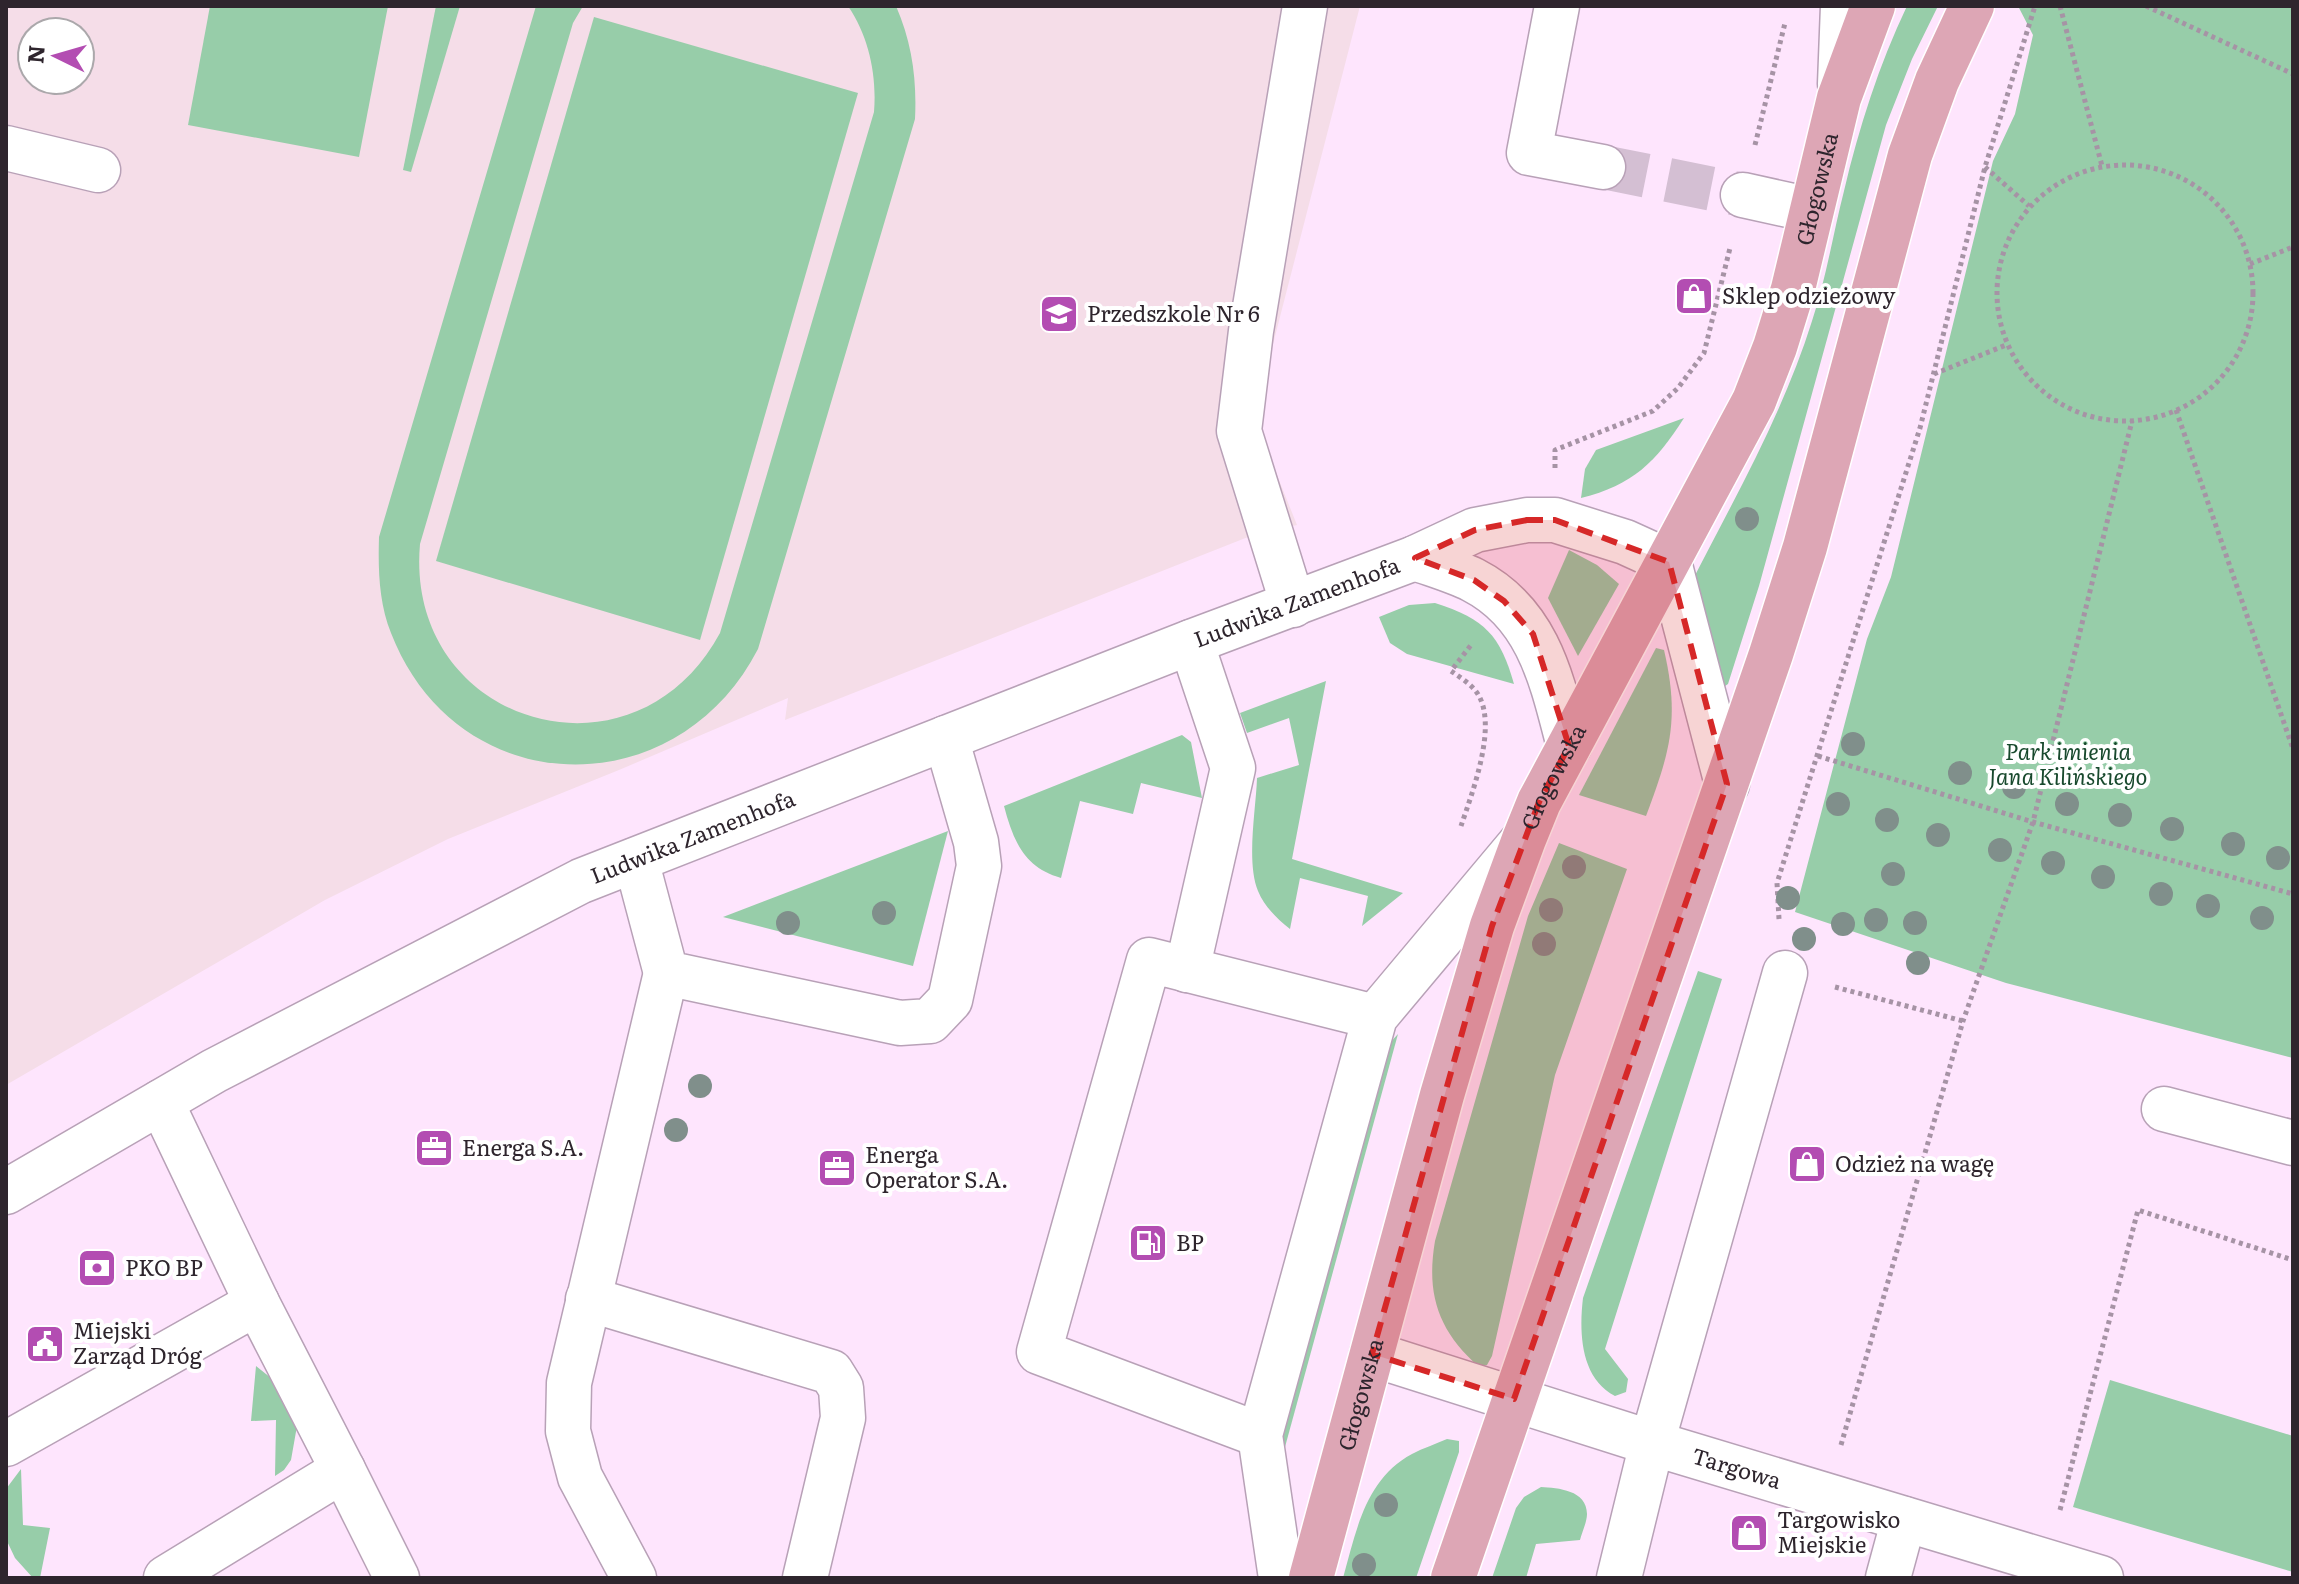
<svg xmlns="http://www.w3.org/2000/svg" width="2299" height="1584" font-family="Literata,serif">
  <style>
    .education { fill: #f5dde8; fill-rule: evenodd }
    .green { fill: #97cda9 }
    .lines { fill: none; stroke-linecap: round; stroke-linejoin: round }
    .minor-tunnel { stroke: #d4bfd3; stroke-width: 44; stroke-dasharray: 44 22; stroke-linecap: butt }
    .minor-casing { stroke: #b8a1b7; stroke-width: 47 }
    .major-casing { stroke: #fff; stroke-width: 47 }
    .path { stroke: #a693a5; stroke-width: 5; stroke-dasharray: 4 4; stroke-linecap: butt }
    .minor { stroke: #fff; stroke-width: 44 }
    .major { stroke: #dda6b5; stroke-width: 44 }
    .tree { fill: #808f8b }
    .marked { fill: #d62828; fill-opacity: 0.2; stroke: #d62828; stroke-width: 6; stroke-dasharray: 16 10; stroke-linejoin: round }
    .labels { text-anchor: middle; stroke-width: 8; stroke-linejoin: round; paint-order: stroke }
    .street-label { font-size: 22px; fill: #2e252d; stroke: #fff }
    .poi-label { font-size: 22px; fill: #2e252d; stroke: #fff; text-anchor: start }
    .park-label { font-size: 22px; font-style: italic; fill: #18492d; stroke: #fff }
  </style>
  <rect width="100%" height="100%" fill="#fee5fd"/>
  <!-- education -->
  <path class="education" d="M6,6H1360L1254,418L1297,525L1248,537L785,720L788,698L619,770L448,839L325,900L6,1085ZM32,32H80V80H32Z"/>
  <!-- green -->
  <g class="green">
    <polygon points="210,6 388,6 359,157 188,125"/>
    <polygon points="436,6 460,6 411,172 403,170"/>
    <path d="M536,6H583L573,23L420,544C404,724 633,794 720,633L874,112C877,75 869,37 848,6H896C912,43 917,79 915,119L758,649C676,808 457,803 391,633C379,603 378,570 379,537Z"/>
    <path d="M1907,6H1938L1912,59L1886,125L1759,586L1728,684L1722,688L1686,593C1731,504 1782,417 1812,321C1826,279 1833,234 1844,191C1859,127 1879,65 1907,6Z"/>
    <polygon points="2018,6 2293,6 2293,1058 2006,983 1795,912 1867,639 1891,577 1993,161 2015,114 2033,35"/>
    <polygon points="594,17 858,93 700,640 436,561"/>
    <path d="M1684,418C1656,462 1633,485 1581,498L1585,469L1596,450Z"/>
    <polygon points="1569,550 1597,565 1619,584 1578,656 1548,598"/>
    <path d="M1435,603C1485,619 1500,635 1514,684L1407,654L1390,643L1379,617L1409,605Z"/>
    <path d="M1656,648L1664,650C1680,719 1670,752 1646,816L1579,795Z"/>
    <path d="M1326,681L1292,859L1403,893L1362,926L1368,896L1300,878L1290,929C1277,919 1264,906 1258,891C1246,862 1256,809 1257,778L1299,765L1289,718L1247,733L1240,713Z"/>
    <path d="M1182,735L1191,742L1202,798L1141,783L1133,814L1080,801L1061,878C1024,868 1013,840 1004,806Z"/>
    <polygon points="948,831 913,966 723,917"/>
    <path d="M1559,843L1627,869L1555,1075L1492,1356L1487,1365L1479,1367C1438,1331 1426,1294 1435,1241L1528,916Z"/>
    <path d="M1698,971L1722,979L1605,1349L1628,1379L1626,1392L1615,1396C1580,1378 1579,1331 1583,1298Z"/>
    <polygon points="1398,1034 1285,1447 1279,1420 1380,1054"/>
    <polygon points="256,1366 271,1378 297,1426 291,1460 284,1470 275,1476 276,1420 251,1421"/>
    <polygon points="2110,1380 2293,1436 2293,1572 2073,1507"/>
    <path d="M1447,1439L1459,1441V1452L1416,1578H1343C1356,1532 1365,1479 1412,1454C1423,1448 1436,1444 1447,1439Z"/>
    <polygon points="21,1469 23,1525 50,1528 40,1578 33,1578 15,1558 6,1539 6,1489"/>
    <path d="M1541,1487C1558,1488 1587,1490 1587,1514C1587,1522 1582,1532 1580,1540L1536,1544L1526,1578H1492L1516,1508L1524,1497Z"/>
  </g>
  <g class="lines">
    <!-- minor-tunnel -->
    <polyline class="minor-tunnel" points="1603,167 1743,195"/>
    <defs>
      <g id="minor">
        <polyline points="1557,6 1529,153 1603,167"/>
        <polyline points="1840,84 1843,6"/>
        <polyline points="6,148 98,170"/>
        <polyline points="1743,195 1811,210"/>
        <path d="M1415,558C1434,565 1455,571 1473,580C1539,614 1552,681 1569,746"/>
        <polyline points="1293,605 1239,431 1251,331 1305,6"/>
        <polyline points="636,860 666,973 900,1023 930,1021 950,1000 979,866 976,842 946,738"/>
        <polyline points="1187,970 1233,768 1191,642"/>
        <polyline points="161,1102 257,1303"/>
        <polyline points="2164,1109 2293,1143"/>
        <path id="s1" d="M6,1192L214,1071L581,881L1191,642L1415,558L1475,530L1527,520H1555L1625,542L1669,562L1727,784"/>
        <polyline points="588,1299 831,1372 841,1388 843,1418 805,1578"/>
        <path id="s2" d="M1372,1354L1652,1443L2101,1578"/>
        <polyline points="1260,1435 1039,1352 1149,960 1375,1017"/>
        <polyline points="6,1444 257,1303 343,1470 166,1578"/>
        <polyline points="343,1470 397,1578"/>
        <polyline points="634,1578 580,1477 568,1431 569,1383 666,973"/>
        <polyline points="1281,1578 1260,1435 1375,1017 1520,844"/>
        <polyline points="1619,1578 1652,1443 1785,973"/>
        <polyline points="1888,1578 1904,1519"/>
      </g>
      <g id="major">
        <path id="s3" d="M1311,1578L1442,1095L1492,926L1524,839L1539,802L1754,401L1775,347L1793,289L1839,98L1873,6"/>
        <polyline points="1453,1578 1771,654 1805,547 1910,155 1937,81 1972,6"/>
      </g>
    </defs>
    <!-- minor casing -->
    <use href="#minor" class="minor-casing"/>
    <!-- major casing -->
    <use href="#major" class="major-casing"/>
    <!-- path -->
    <g class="path">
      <polyline points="2060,6 2102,166"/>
      <polyline points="2146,6 2293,74"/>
      <polyline points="1755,145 1785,23"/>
      <circle cx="2125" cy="293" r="128"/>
      <polyline points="1985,167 2029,206"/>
      <polyline points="2250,264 2293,247"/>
      <polyline points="1934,374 2006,345"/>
      <polyline points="2176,410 2293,749"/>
      <polyline points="1555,468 1555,450 1653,411 1678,388 1704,353 1730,248"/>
      <polyline points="1818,756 2033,822 2293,894"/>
      <path d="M1461,826C1472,793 1497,729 1479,696C1473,685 1461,678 1451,671L1471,645"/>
      <polyline points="1779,919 1777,883 1920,428 1985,167 2035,6"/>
      <polyline points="1835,987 1963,1021"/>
      <polyline points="1841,1445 1963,1021 2033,822 2132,421"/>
      <polyline points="2060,1510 2138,1210 2293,1260"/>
    </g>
    <!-- minor -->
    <use href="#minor" class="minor"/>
    <!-- major -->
    <use href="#major" class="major"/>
  </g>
  <!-- trees -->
  <g class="tree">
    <circle cx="1747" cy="519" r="12"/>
    <circle cx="1853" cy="744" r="12"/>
    <circle cx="1960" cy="773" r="12"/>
    <circle cx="2014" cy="787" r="12"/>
    <circle cx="1838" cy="804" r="12"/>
    <circle cx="2067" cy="804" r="12"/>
    <circle cx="2120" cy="815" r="12"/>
    <circle cx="1887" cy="820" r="12"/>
    <circle cx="2172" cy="829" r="12"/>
    <circle cx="1938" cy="835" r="12"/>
    <circle cx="2233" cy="844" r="12"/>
    <circle cx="2000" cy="850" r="12"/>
    <circle cx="2278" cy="858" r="12"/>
    <circle cx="2053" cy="863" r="12"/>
    <circle cx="1574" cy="867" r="12"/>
    <circle cx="1893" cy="874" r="12"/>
    <circle cx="2103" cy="877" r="12"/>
    <circle cx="2161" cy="894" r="12"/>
    <circle cx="1788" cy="898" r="12"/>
    <circle cx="2208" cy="906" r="12"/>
    <circle cx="1551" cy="910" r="12"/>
    <circle cx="884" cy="913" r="12"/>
    <circle cx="2262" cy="918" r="12"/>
    <circle cx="1876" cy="920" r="12"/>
    <circle cx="788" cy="923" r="12"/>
    <circle cx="1915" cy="923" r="12"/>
    <circle cx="1843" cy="924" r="12"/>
    <circle cx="1804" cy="939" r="12"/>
    <circle cx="1544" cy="944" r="12"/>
    <circle cx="1918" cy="963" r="12"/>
    <circle cx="700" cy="1086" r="12"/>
    <circle cx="676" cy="1130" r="12"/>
    <circle cx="1386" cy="1505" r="12"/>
    <circle cx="1364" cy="1565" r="12"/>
  </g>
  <!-- marked area -->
  <path class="marked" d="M1527,520H1555L1669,562L1727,784L1514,1399L1372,1354L1492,926L1539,802L1569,746L1533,634L1504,601L1474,580L1415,558L1475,530Z"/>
  <!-- icons -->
  <defs>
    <symbol id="shop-square" viewBox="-11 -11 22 22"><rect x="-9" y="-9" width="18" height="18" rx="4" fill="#b34db2" stroke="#fff"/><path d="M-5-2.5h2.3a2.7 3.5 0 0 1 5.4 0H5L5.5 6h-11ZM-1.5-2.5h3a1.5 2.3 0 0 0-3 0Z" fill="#fff"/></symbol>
    <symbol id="school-square" viewBox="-11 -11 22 22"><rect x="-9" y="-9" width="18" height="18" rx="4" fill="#b34db2" stroke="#fff"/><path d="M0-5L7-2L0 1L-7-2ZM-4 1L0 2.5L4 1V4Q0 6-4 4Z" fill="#fff"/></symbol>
    <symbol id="office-square" viewBox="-11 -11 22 22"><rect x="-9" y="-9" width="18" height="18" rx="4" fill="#b34db2" stroke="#fff"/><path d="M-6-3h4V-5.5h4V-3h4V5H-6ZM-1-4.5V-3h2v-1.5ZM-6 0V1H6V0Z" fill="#fff"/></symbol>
    <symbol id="fuel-square" viewBox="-11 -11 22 22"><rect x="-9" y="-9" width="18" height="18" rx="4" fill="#b34db2" stroke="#fff"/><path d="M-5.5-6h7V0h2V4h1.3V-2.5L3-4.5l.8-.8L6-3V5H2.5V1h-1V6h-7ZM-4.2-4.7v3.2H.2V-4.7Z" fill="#fff"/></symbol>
    <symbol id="bank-square" viewBox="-11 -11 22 22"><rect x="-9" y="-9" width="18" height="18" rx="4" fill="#b34db2" stroke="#fff"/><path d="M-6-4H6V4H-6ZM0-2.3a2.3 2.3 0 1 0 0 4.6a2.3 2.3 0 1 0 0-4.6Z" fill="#fff"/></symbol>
    <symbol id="civic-square" viewBox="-11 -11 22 22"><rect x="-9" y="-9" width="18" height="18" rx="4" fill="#b34db2" stroke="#fff"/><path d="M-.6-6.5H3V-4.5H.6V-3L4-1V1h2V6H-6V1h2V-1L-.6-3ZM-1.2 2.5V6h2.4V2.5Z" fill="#fff"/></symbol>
  </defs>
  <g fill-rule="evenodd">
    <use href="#shop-square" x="1672" y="274" width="44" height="44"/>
    <use href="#school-square" x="1037" y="292" width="44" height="44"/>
    <use href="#office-square" x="412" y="1126" width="44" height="44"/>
    <use href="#shop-square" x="1785" y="1142" width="44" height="44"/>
    <use href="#office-square" x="815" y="1146" width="44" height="44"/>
    <use href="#fuel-square" x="1126" y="1221" width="44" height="44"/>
    <use href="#bank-square" x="75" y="1246" width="44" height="44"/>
    <use href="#civic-square" x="23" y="1322" width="44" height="44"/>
    <use href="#shop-square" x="1727" y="1511" width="44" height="44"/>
  </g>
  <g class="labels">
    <!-- street labels -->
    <g class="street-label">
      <text dy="8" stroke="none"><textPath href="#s3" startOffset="1486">Głogowska</textPath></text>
      <text dy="8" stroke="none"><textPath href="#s1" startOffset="1422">Ludwika Zamenhofa</textPath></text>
      <text dy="8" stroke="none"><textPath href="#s3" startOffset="838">Głogowska</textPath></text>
      <text dy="8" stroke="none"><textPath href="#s1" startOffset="774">Ludwika Zamenhofa</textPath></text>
      <text dy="8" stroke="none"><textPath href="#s3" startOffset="190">Głogowska</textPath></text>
      <text dy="8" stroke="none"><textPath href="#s2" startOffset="382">Targowa</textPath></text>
    </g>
    <!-- poi labels -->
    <g class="poi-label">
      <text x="1722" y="304">Sklep odzieżowy</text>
      <text x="1087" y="322">Przedszkole Nr 6</text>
      <text x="462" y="1156">Energa S.A.</text>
      <text x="865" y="1163">Energa<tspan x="865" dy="25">Operator S.A.</tspan></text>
      <text x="1835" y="1172">Odzież na wagę</text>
      <text x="1176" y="1251">BP</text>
      <text x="125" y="1276">PKO BP</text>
      <text x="73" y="1339">Miejski<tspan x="73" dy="25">Zarząd Dróg</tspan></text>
      <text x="1777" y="1528">Targowisko<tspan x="1777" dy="25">Miejskie</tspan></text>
    </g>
    <!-- park labels -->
    <g class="park-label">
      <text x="2068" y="760">Park imienia<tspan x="2068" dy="25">Jana Kilińskiego</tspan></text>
    </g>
  </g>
  <!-- border -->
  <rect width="2299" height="1584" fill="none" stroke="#2e252d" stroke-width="16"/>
  <!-- north arrow -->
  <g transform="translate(56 56) rotate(275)"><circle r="38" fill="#ffffff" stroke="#aba8ab" stroke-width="2"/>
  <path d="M0-6L14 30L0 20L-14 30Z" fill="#b34db2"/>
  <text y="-12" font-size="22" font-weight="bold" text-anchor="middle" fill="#2e252d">N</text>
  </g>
</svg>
